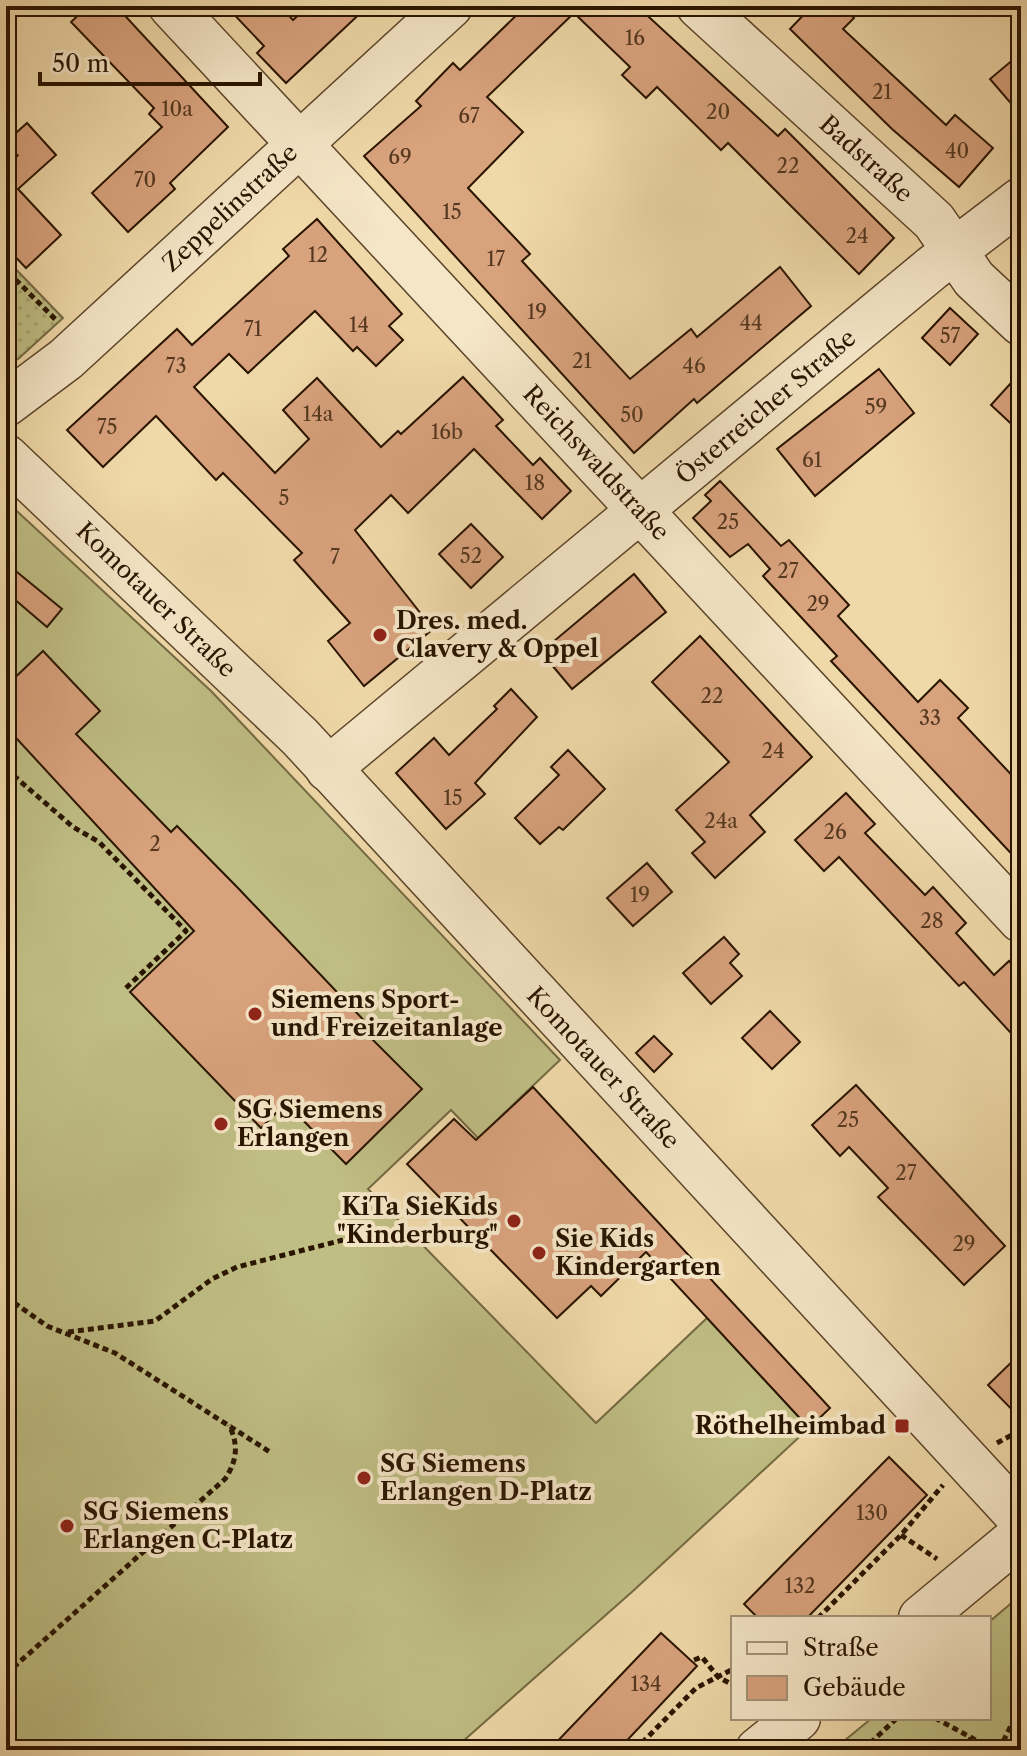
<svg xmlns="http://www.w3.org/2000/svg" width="1027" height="1756" font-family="'Libre Caslon Text',serif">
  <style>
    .grass { fill: url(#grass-dots); stroke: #746942; stroke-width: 2 }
    .garden { fill: #bfbe84; stroke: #746942; stroke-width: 2 }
    .building { fill: #d8a27d; stroke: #291400; stroke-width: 2 }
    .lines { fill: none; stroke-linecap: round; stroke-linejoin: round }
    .minor-casing { stroke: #5b452a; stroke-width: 47 }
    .path { stroke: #291400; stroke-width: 5; stroke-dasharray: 6 4; stroke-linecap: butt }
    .minor { stroke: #f5e6c7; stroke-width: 44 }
    .poi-dot { fill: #8f2418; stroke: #f5e6c7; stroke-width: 3 }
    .labels { text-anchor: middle; stroke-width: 8; stroke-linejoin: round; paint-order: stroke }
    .number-label { font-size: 20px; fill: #55381f }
    .street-label { font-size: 24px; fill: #291400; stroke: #f5e6c7 }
    .poi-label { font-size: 24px; font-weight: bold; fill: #291400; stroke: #f5e6c7; text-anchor: start }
  </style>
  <defs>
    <pattern id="grass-dots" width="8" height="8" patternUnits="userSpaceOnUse" patternTransform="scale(2)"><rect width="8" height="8" fill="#bfbe84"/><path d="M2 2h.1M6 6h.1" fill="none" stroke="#a4a270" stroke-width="1.8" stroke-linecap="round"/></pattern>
  </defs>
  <rect width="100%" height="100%" fill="#f0d9a9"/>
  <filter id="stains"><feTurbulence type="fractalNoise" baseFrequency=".0025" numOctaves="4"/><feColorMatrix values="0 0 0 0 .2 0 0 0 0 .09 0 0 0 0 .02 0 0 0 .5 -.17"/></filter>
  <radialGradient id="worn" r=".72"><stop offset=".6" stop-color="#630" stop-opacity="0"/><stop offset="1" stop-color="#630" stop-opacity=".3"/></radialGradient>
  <!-- grass -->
  <polygon class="grass" points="6,259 63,318 18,359 6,362"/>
  <!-- garden -->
  <g class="garden">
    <polygon points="6,501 211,691 560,1060 478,1138 451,1110 368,1189 596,1423 707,1318 809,1428 633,1591 453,1750 6,1750"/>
    <polygon points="1021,1595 1021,1750 833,1750 872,1718 989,1718 989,1622"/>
  </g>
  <!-- building -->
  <g class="building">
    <polygon points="88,6 116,6 228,127 170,183 175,189 128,232 92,193 162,127 149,114 154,108 71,22"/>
    <polygon points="226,6 280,6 293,20 308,6 368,6 286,83 257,53 264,46"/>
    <polygon points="526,6 637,6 778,136 785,129 894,238 859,274 728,143 721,150 657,87 646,98 622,75 630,67 574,13 487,97 523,132 468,188 530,254 522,261 630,379 691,329 697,337 780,267 811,306 697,403 694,399 634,453 364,156 421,106 416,101 453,63 460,70"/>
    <polygon points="812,6 841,6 854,18 843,29 946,125 955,115 993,148 959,187 892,129 790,29"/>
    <polygon points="1021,53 1021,115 990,79"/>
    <polygon points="27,123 56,155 18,189 61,235 26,268 6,247 6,142"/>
    <polygon points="317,219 402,314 389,326 403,340 376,366 357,347 353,351 315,311 248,373 229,354 194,387 275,473 309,439 283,410 317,378 381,447 398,431 401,434 463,377 503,420 496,426 533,465 540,458 571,491 542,519 474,449 408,513 391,495 355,530 433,629 364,686 328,641 350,623 294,560 302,553 223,473 216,480 156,416 103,467 67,430 177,329 192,345 289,256 283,249"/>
    <polygon points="950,308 978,334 950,365 922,338"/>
    <polygon points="879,369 914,413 815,496 777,449"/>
    <polygon points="1021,372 1021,433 991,405"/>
    <polygon points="720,481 781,546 789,540 849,605 838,616 918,702 940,680 968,708 958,718 1021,785 1021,864 831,661 837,656 763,576 770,569 748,544 730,557 693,518 711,501 705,495"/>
    <polygon points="471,524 503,557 471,588 439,554"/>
    <polygon points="6,563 62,609 47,627 6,592"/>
    <polygon points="634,574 666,612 572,689 541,652"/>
    <polygon points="700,636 812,757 750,815 765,832 715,878 692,853 705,842 676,810 729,762 652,682"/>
    <polygon points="43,651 100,711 76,734 171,832 177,826 238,888 374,1031 369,1036 422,1089 346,1164 286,1103 261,1128 130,992 194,931 6,727 6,686"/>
    <polygon points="511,689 537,717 475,783 485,794 446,829 396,773 434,738 449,755 497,709 494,706"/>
    <polygon points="568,750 605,789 563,830 559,827 540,844 515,818 559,775 551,767"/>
    <polygon points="846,793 875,824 865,833 925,895 933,887 966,923 956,933 994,975 1009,961 1021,974 1021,1044 964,982 959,986 839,857 824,871 795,840"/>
    <polygon points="647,863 672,892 633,926 607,898"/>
    <polygon points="724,937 739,954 730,963 742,976 711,1004 683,973"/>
    <polygon points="770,1011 800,1042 772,1069 742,1038"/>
    <polygon points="654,1036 672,1054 654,1072 636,1053"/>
    <polygon points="856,1085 1005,1246 964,1285 878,1197 888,1188 849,1147 840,1156 812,1125"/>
    <polygon points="533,1087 830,1408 809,1428 646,1252 601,1296 591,1286 557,1318 407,1164 454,1119 476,1140"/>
    <polygon points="1021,1353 1021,1419 988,1385"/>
    <polygon points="889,1457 927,1495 807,1618 758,1618 744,1604"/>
    <polygon points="661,1633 697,1666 618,1750 549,1750"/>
  </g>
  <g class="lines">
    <defs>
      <g id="minor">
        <polyline points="171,6 1021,920"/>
        <polyline points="699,6 934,221 974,279 1021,323"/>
        <polyline points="6,404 66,359 450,6"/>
        <polyline points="6,457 300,737 1021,1519"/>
        <polyline points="328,769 932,268 1021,200"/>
        <polyline points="921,1618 1021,1535"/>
        <polyline points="758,1750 798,1718"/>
      </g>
    </defs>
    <!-- minor casing -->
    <use href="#minor" class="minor-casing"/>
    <!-- path -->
    <g class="path">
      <polyline points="6,146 19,159"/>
      <polyline points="6,276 17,281 56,320"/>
      <polyline points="6,769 73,827 99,842 186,931 126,988"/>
      <polyline points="6,1297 47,1326 115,1353 270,1452"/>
      <polyline points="68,1332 155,1321 212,1279 237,1267 343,1240"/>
      <polyline points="997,1443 1021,1430"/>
      <polyline points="901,1535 937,1559"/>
      <polyline points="818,1618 901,1535 943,1485"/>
      <polyline points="694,1660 702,1657 718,1677 733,1685"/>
      <path d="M6,1674L225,1479C237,1461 239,1445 229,1425"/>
      <polyline points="935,1718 994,1750"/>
      <polyline points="635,1750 696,1688 733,1669"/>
      <polyline points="863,1750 897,1718"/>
      <polyline points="964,1750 971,1738"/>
      <polyline points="999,1750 1021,1705"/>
      <polyline points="1019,1750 1021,1746"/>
    </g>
    <!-- minor -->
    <use href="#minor" class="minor"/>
  </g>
  <!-- markers -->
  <g class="poi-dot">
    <circle cx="380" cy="635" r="8"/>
    <circle cx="255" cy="1014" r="8"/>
    <circle cx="221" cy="1124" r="8"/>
    <circle cx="514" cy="1221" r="8"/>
    <circle cx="539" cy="1253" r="8"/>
    <rect x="894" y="1418" width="16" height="16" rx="4"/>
    <circle cx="364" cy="1478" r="8"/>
    <circle cx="67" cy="1526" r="8"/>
  </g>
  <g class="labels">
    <!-- number labels -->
    <g class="number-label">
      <text x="635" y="45">16</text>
      <text x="882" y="99">21</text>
      <text x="177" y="116">10a</text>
      <text x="718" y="119">20</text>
      <text x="469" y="123">67</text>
      <text x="957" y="158">40</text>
      <text x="400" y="164">69</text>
      <text x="788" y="173">22</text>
      <text x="145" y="187">70</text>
      <text x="452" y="219">15</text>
      <text x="857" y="243">24</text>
      <text x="318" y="262">12</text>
      <text x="496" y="266">17</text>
      <text x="537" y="319">19</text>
      <text x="751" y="330">44</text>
      <text x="359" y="332">14</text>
      <text x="253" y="336">71</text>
      <text x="950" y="343">57</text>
      <text x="582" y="368">21</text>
      <text x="176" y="373">73</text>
      <text x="694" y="373">46</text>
      <text x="876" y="414">59</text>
      <text x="318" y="421">14a</text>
      <text x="632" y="422">50</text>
      <text x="107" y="434">75</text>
      <text x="447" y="439">16b</text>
      <text x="812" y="467">61</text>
      <text x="535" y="490">18</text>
      <text x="284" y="505">5</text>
      <text x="728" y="529">25</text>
      <text x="471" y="563">52</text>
      <text x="335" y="564">7</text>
      <text x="788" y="578">27</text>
      <text x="818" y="611">29</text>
      <text x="712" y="703">22</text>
      <text x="930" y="725">33</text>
      <text x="773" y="758">24</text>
      <text x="453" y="805">15</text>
      <text x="721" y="828">24a</text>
      <text x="835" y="839">26</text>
      <text x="155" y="851">2</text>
      <text x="640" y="902">19</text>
      <text x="932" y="928">28</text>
      <text x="848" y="1127">25</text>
      <text x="906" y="1180">27</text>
      <text x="964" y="1251">29</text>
      <text x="872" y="1520">130</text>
      <text x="800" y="1593">132</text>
      <text x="646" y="1691">134</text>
    </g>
    <!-- street labels -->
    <g class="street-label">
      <text transform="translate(866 159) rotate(42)" y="8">Badstraße</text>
      <text transform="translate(230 208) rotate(-43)" y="8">Zeppelinstraße</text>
      <text transform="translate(766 407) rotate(-40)" y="8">Österreicher Straße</text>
      <text transform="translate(596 463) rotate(47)" y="8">Reichswaldstraße</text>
      <text transform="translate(156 600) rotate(44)" y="8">Komotauer Straße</text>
      <text transform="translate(603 1068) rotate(47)" y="8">Komotauer Straße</text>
    </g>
    <!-- poi labels -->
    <g class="poi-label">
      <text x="396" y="629">Dres. med.<tspan x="396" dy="28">Clavery &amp; Oppel</tspan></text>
      <text x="271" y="1008">Siemens Sport-<tspan x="271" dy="28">und Freizeitanlage</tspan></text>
      <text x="237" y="1118">SG Siemens<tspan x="237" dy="28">Erlangen</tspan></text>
      <text x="498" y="1215" text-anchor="end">KiTa SieKids<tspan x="498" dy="28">"Kinderburg"</tspan></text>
      <text x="555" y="1247">Sie Kids<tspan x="555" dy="28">Kindergarten</tspan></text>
      <text x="886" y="1434" text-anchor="end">Röthelheimbad</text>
      <text x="380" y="1472">SG Siemens<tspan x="380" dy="28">Erlangen D-Platz</tspan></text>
      <text x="83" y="1520">SG Siemens<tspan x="83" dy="28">Erlangen C-Platz</tspan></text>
    </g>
  </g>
  <!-- margin -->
  <rect width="1027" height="1756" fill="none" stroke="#f0d9a9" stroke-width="32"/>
  <rect x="8" y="8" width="1011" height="1740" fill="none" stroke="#291400" stroke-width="4"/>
  <rect x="16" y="16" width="995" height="1724" fill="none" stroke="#291400" stroke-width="2"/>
  <!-- legend -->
  <rect x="731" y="1616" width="260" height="104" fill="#f5e6c7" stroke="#a39277" stroke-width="2"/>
  <rect x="747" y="1642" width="40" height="12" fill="#f5e6c7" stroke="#a39277" stroke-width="2"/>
  <text x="803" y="1656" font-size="24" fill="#291400">Straße</text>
  <rect x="747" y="1676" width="40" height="24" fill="#d8a27d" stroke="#a39277" stroke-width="2"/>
  <text x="803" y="1696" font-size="24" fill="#291400">Gebäude</text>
  <!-- scale -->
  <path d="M40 72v12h220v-12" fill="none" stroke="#291400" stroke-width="4"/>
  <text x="52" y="72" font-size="24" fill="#291400" stroke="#f5e6c7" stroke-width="6" paint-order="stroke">50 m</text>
  <rect width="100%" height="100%" filter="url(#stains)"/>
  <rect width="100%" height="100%" fill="url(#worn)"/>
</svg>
